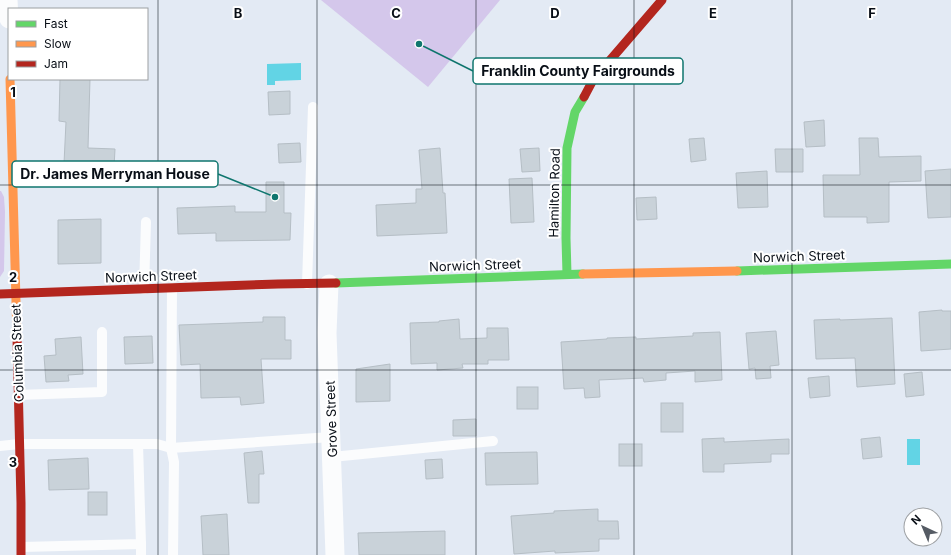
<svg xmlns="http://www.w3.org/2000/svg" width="951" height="555" font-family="Inter,sans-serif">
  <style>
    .green { fill: #d4c7eb }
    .water { fill: #62d4e5 }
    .building { fill: #c9d2d9; stroke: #b5bec5 }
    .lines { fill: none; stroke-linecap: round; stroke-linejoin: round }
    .lane { stroke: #fbfcfd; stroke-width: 10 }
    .street { stroke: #fbfcfd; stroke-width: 19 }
    .fast { stroke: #63d668; stroke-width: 9 }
    .slow { stroke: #ff974d; stroke-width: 9 }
    .jam { stroke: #b3261e; stroke-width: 9 }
    .grid { fill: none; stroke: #080e16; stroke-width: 1; stroke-opacity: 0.55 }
    .labels { text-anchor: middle; stroke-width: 4; stroke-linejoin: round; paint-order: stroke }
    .street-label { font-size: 13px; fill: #080e16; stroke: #fff }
    .grid-label { font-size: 13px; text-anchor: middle; font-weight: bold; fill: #080e16; stroke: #fff; stroke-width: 4; stroke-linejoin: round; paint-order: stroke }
    .leader { fill: none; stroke: #0f766e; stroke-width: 1.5 }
    .callout-dot { fill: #0f766e; stroke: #fff; stroke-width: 1.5 }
    .callout { fill: #fff; stroke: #0f766e; stroke-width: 1.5 }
    .callout-label { font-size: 14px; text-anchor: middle; font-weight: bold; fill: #080e16 }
  </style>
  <rect width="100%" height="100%" fill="#e3eaf4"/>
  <!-- green -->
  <g class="green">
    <polygon points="321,0 500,0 428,87"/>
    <polygon points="0,191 1,191 4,197 5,212 4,271 0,277"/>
  </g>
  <!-- water -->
  <g class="water">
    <polygon points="301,63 301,80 275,81 275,85 267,85 267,64"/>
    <rect x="907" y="439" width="13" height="26"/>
  </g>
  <!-- building -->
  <g class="building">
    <polygon points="60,79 90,79 88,148 115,149 113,186 63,184 66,122 59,121"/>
    <polygon points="290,91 290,114 269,115 268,92"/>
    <polygon points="824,120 825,146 806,147 804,122"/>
    <polygon points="704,138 706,160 691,162 689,139"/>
    <polygon points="859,138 878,138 879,157 921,156 921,181 889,182 889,222 867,223 867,217 824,217 823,175 860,175"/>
    <polygon points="300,143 301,162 279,163 278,144"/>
    <polygon points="440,148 443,193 445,193 447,233 377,236 376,205 416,203 416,189 422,189 419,150"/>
    <polygon points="539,148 540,171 522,172 520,149"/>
    <polygon points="775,149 803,149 803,172 776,172"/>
    <polygon points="951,169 951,217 928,218 925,171"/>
    <polygon points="767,171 768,207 738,208 736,173"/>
    <polygon points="532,178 534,222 511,223 509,179"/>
    <polygon points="266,182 284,182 284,213 291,213 290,240 216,241 216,233 178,234 177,208 235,206 235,212 266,212"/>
    <polygon points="656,197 657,219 637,220 636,198"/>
    <polygon points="101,219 101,263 58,264 58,220"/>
    <polygon points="942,310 942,311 951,311 951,349 921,351 919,312"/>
    <polygon points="263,317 285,317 285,340 291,340 291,359 261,359 264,403 241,405 240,397 201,398 200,364 181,365 179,325 263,322"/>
    <polygon points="892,318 895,384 857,387 855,358 816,359 814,320 840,319 840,320"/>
    <polygon points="459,319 460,339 487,338 487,328 508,328 509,360 488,360 488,364 462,364 463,368 437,370 437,363 411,364 410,323 439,322 439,321"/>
    <polygon points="776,331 779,365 770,366 771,378 756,379 755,368 749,369 746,333"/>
    <polygon points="720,332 722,380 695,382 695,371 666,373 666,380 644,382 643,378 599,380 600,397 585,398 584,388 564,389 561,342 607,339 607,338 636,337 636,339 693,336 693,333"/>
    <polygon points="152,336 153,363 125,364 124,337"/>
    <polygon points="81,337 83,374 68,375 69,381 46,382 44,356 56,355 55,339"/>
    <polygon points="390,364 390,401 356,402 356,369"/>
    <polygon points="922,372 924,395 906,397 904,374"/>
    <polygon points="829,376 830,396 810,398 808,378"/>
    <rect x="517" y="387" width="21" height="22"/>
    <rect x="661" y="403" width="22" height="29"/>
    <polygon points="476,419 476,436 453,436 453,420"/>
    <polygon points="880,437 882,457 863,459 861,439"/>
    <polygon points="724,438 724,442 789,439 789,454 771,454 771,462 724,464 724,472 703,472 702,439"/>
    <rect x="619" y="444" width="23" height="22"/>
    <polygon points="262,451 264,474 259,474 259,503 248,503 244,453"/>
    <polygon points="537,452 538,484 486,485 485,453"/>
    <polygon points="88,458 89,489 49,490 48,460"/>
    <polygon points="442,459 443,478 426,479 425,460"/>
    <rect x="88" y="492" width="19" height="23"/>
    <polygon points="598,509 598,521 618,521 619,539 599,539 599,551 555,553 555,551 514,554 511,516 554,513 554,511"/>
    <polygon points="227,514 229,555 203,555 201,516"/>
    <polygon points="445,531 445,555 359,555 358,533"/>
  </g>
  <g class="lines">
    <!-- lane -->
    <g class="lane">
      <polyline points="307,284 313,107"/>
      <polyline points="172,288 171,448 174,462 173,555"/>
      <polyline points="144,289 146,222"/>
      <polyline points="18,395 102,392 102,332"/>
      <polyline points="0,446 19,444 157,444 171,448 331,437"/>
      <polyline points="332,457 493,441"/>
      <polyline points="141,544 141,555"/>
      <polyline points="22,547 141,544 138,444"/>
    </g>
    <!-- street -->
    <g class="street">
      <polyline points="8,0 9,19"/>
      <polyline points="329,284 327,333 335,555"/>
    </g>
    <!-- fast -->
    <g class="fast">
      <polyline points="737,271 951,264"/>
      <polyline points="567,274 566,238 567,148 575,112 584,97"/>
      <polyline points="336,283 583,274"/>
    </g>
    <!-- slow -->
    <g class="slow">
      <polyline points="10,79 17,338"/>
      <polyline points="583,274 737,271"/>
    </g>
    <!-- jam -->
    <g class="jam">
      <polyline points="584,97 593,80 662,0"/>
      <polyline points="0,294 278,284 336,283"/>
      <polyline points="17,338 21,503 21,555"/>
    </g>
  </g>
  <!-- grid -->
  <path class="grid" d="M158,0V555M317,0V555M476,0V555M634,0V555M792,0V555M0,185H951M0,370H951"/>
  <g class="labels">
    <!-- street labels -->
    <g class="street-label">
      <text transform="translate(554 193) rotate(-89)" y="5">Hamilton Road</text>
      <text transform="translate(799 256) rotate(-2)" y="5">Norwich Street</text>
      <text transform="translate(475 265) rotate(-2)" y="5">Norwich Street</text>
      <text transform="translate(151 276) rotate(-2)" y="5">Norwich Street</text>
      <text transform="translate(17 353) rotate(-92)" y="5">Columbia Street</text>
      <text transform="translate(331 419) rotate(-92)" y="5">Grove Street</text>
    </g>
  </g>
  <g class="grid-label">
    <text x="238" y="18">B</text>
    <text x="396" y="18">C</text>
    <text x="555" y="18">D</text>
    <text x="713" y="18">E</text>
    <text x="872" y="18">F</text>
    <text x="13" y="97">1</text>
    <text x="13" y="282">2</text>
    <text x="13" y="467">3</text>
  </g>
  <!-- callouts -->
  <path class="leader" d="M419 44L473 71M275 197L218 174"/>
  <g class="callout-dot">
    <circle cx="419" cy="44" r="4"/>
    <circle cx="275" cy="197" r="4"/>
  </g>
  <g class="callout">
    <rect x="473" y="58" width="210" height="26" rx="4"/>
    <rect x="12" y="161" width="206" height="26" rx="4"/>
  </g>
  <g class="callout-label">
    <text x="578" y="76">Franklin County Fairgrounds</text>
    <text x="115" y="179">Dr. James Merryman House</text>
  </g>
  <!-- legend -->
  <rect x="8" y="8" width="140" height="72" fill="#ffffff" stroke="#9c9fa2"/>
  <rect x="16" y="21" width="20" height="6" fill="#63d668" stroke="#9c9fa2"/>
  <text x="44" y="28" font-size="12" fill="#080e16">Fast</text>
  <rect x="16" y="41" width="20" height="6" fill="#ff974d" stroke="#9c9fa2"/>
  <text x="44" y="48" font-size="12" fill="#080e16">Slow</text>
  <rect x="16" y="61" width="20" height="6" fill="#b3261e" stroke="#9c9fa2"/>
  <text x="44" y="68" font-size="12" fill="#080e16">Jam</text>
  <!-- north arrow -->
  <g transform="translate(923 527) rotate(316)"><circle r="19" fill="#ffffff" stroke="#9c9fa2"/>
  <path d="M0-3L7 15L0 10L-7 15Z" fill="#555b64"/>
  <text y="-6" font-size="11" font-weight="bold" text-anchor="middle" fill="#080e16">N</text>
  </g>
</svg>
